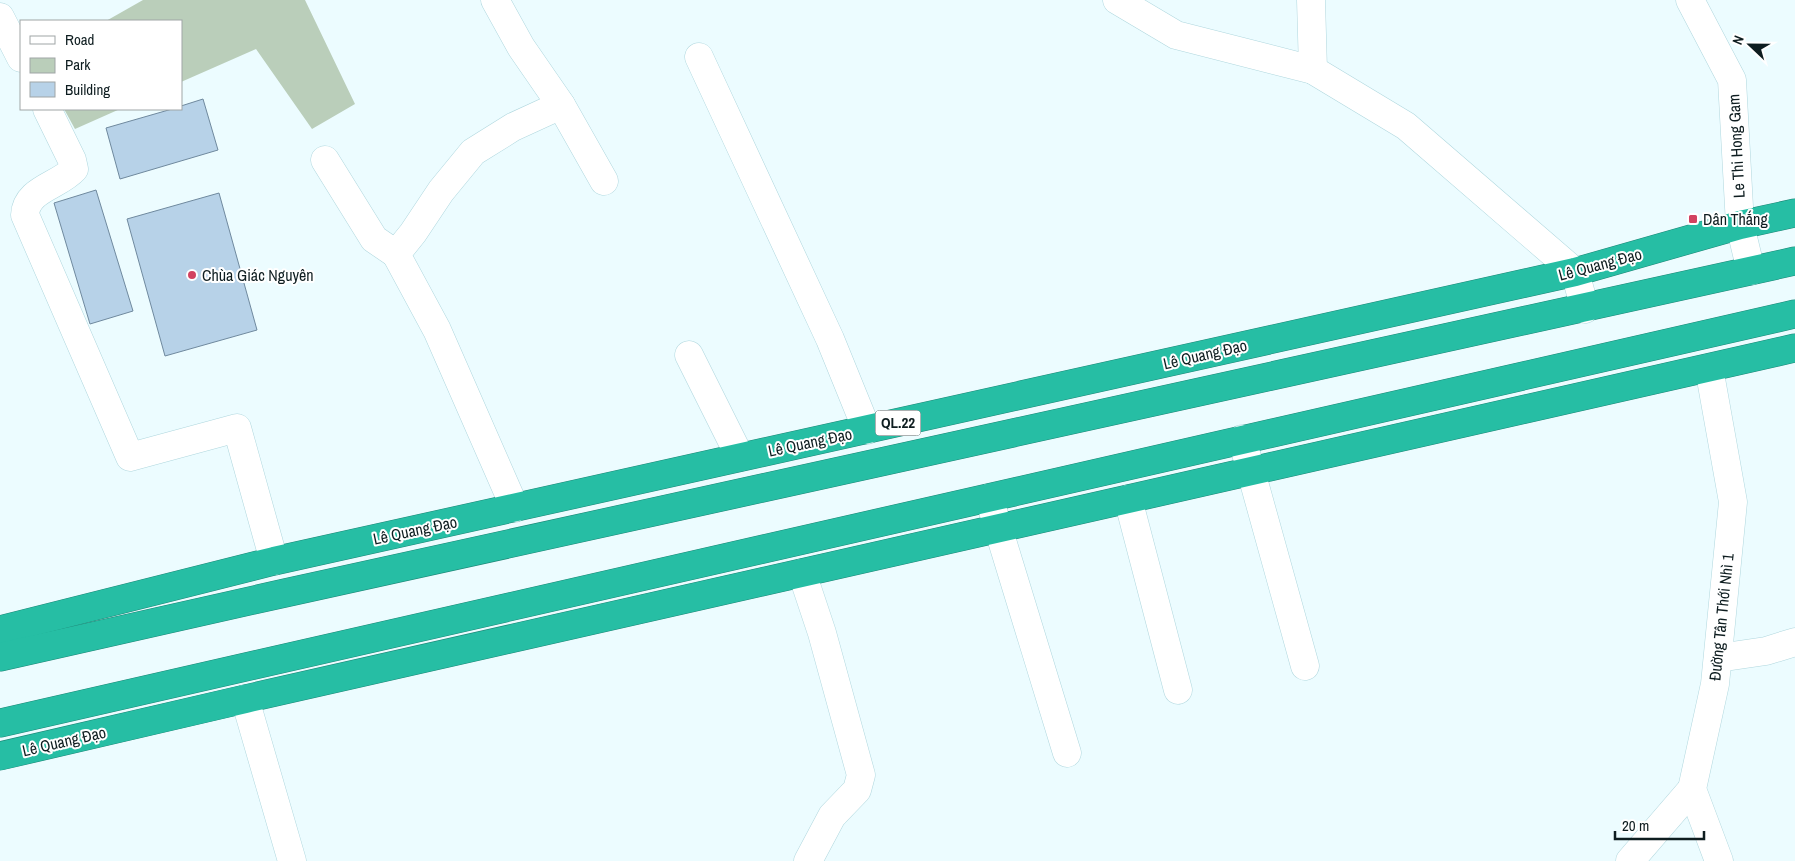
<svg xmlns="http://www.w3.org/2000/svg" width="1795" height="861" font-family="'Archivo Narrow',sans-serif">
  <style>
    .green { fill: #baceba }
    .building { fill: #b7d2e8; stroke: #6f899e }
    .lines { fill: none; stroke-linecap: round; stroke-linejoin: round }
    .minor-casing { stroke: #afd7de; stroke-width: 29 }
    .highway-casing { stroke: #1e8676; stroke-width: 29 }
    .minor { stroke: #fff; stroke-width: 28 }
    .highway { stroke: #26bea4; stroke-width: 28 }
    .poi-dot { fill: #d24260; stroke: #fff; stroke-width: 2 }
    .labels { text-anchor: middle; stroke-width: 4; stroke-linejoin: round; paint-order: stroke }
    .shield { fill: #fff; stroke: #566163; stroke-width: 1 }
    .shield-label { font-size: 15px; font-weight: bold; fill: #0e1d20 }
    .street-label { font-size: 16px; fill: #0e1d20; stroke: #fff }
    .poi-label { font-size: 16px; fill: #0e1d20; stroke: #fff; text-anchor: start }
  </style>
  <rect width="100%" height="100%" fill="#ecfcff"/>
  <!-- green -->
  <g class="green">
    <polygon points="143,0 305,0 355,104 312,129 256,49 181,82 181,21 106,21"/>
    <polygon points="64,109 120,109 75,129"/>
  </g>
  <!-- building -->
  <g class="building">
    <polygon points="203,99 218,150 120,179 106,128 172,109 181,109 181,106"/>
    <polygon points="96,190 133,311 90,324 54,203"/>
    <polygon points="219,193 257,330 165,356 127,219"/>
  </g>
  <g class="lines">
    <defs>
      <g id="minor">
        <polyline points="495,0 521,47 561,105"/>
        <polyline points="1117,0 1176,35 1313,70 1406,126 1575,272 1585,309"/>
        <polyline points="1311,0 1313,70"/>
        <polyline points="1690,0 1732,80 1740,225 1751,271"/>
        <polyline points="0,17 21,58"/>
        <polyline points="699,57 830,339 867,430"/>
        <path d="M47,109L72,160L74,169C59,186 26,189 25,215L130,457L237,428L274,561"/>
        <polyline points="325,160 374,239 396,254"/>
        <polyline points="689,355 740,457"/>
        <polyline points="1709,368 1733,502 1715,684 1692,789 1719,861"/>
        <polyline points="1242,439 1305,666"/>
        <polyline points="989,498 1067,753"/>
        <polyline points="1128,499 1178,690"/>
        <polyline points="515,508 437,330 396,254 413,233 441,191 473,152 513,127 561,105 604,181"/>
        <polyline points="802,573 822,633 861,775 857,790 832,816 808,861"/>
        <polyline points="1718,658 1766,651 1795,642"/>
        <polyline points="245,699 292,861"/>
        <polyline points="1630,861 1692,789"/>
      </g>
      <g id="highway">
        <polyline points="0,630 274,561 1575,272 1740,225 1795,213"/>
        <polyline points="0,657 285,593 1795,261"/>
        <polyline points="0,723 1795,314"/>
        <polyline points="0,756 245,699 1795,348"/>
      </g>
    </defs>
    <!-- minor casing -->
    <use href="#minor" class="minor-casing"/>
    <!-- highway casing -->
    <use href="#highway" class="highway-casing"/>
    <!-- minor -->
    <use href="#minor" class="minor"/>
    <!-- highway -->
    <use href="#highway" class="highway"/>
  </g>
  <!-- markers -->
  <g class="poi-dot">
    <rect x="1688" y="214" width="10" height="10" rx="2.5"/>
    <circle cx="192" cy="275" r="5"/>
  </g>
  <g class="labels">
    <!-- shield labels -->
    <rect class="shield" x="875.5" y="410.5" width="45" height="25" rx="4"/>
    <g class="shield-label">
      <text x="898" y="428">QL.22</text>
    </g>
    <!-- street labels -->
    <g class="street-label">
      <text transform="translate(1736 146) rotate(-93)" y="6">Le Thi Hong Gam</text>
      <text transform="translate(1600 264) rotate(-15)" y="6">Lê Quang Đạo</text>
      <text transform="translate(1205 354) rotate(-13)" y="6">Lê Quang Đạo</text>
      <text transform="translate(810 442) rotate(-12)" y="6">Lê Quang Đạo</text>
      <text transform="translate(415 530) rotate(-12)" y="6">Lê Quang Đạo</text>
      <text transform="translate(1721 617) rotate(-84)" y="6">Đường Tân Thới Nhì 1</text>
      <text transform="translate(64 741) rotate(-13)" y="6">Lê Quang Đạo</text>
    </g>
    <!-- poi labels -->
    <g class="poi-label">
      <text x="1703" y="225">Dân Thắng</text>
      <text x="202" y="281">Chùa Giác Nguyên</text>
    </g>
  </g>
  <!-- legend -->
  <rect x="20" y="20" width="162" height="90" fill="#ffffff" stroke="#9fa5a6"/>
  <rect x="30" y="36" width="25" height="8" fill="#ffffff" stroke="#9fa5a6"/>
  <text x="65" y="45" font-size="15" fill="#0e1d20">Road</text>
  <rect x="30" y="58" width="25" height="15" fill="#baceba" stroke="#9fa5a6"/>
  <text x="65" y="70" font-size="15" fill="#0e1d20">Park</text>
  <rect x="30" y="82" width="25" height="15" fill="#b7d2e8" stroke="#9fa5a6"/>
  <text x="65" y="95" font-size="15" fill="#0e1d20">Building</text>
  <!-- north arrow -->
  <g transform="translate(1750 45) rotate(292)" stroke="#ffffff" stroke-width="4" paint-order="stroke">
  <path d="M0-4L9 19L0 12L-9 19Z" fill="#0e1d20"/>
  <text y="-8" font-size="14" font-weight="bold" text-anchor="middle" fill="#0e1d20">N</text>
  </g>
  <!-- scale -->
  <path d="M1615 831v8h89v-8" fill="none" stroke="#0e1d20" stroke-width="2.5"/>
  <text x="1622" y="831" font-size="15" fill="#0e1d20" stroke="#ffffff" stroke-width="4" paint-order="stroke">20 m</text>
</svg>
